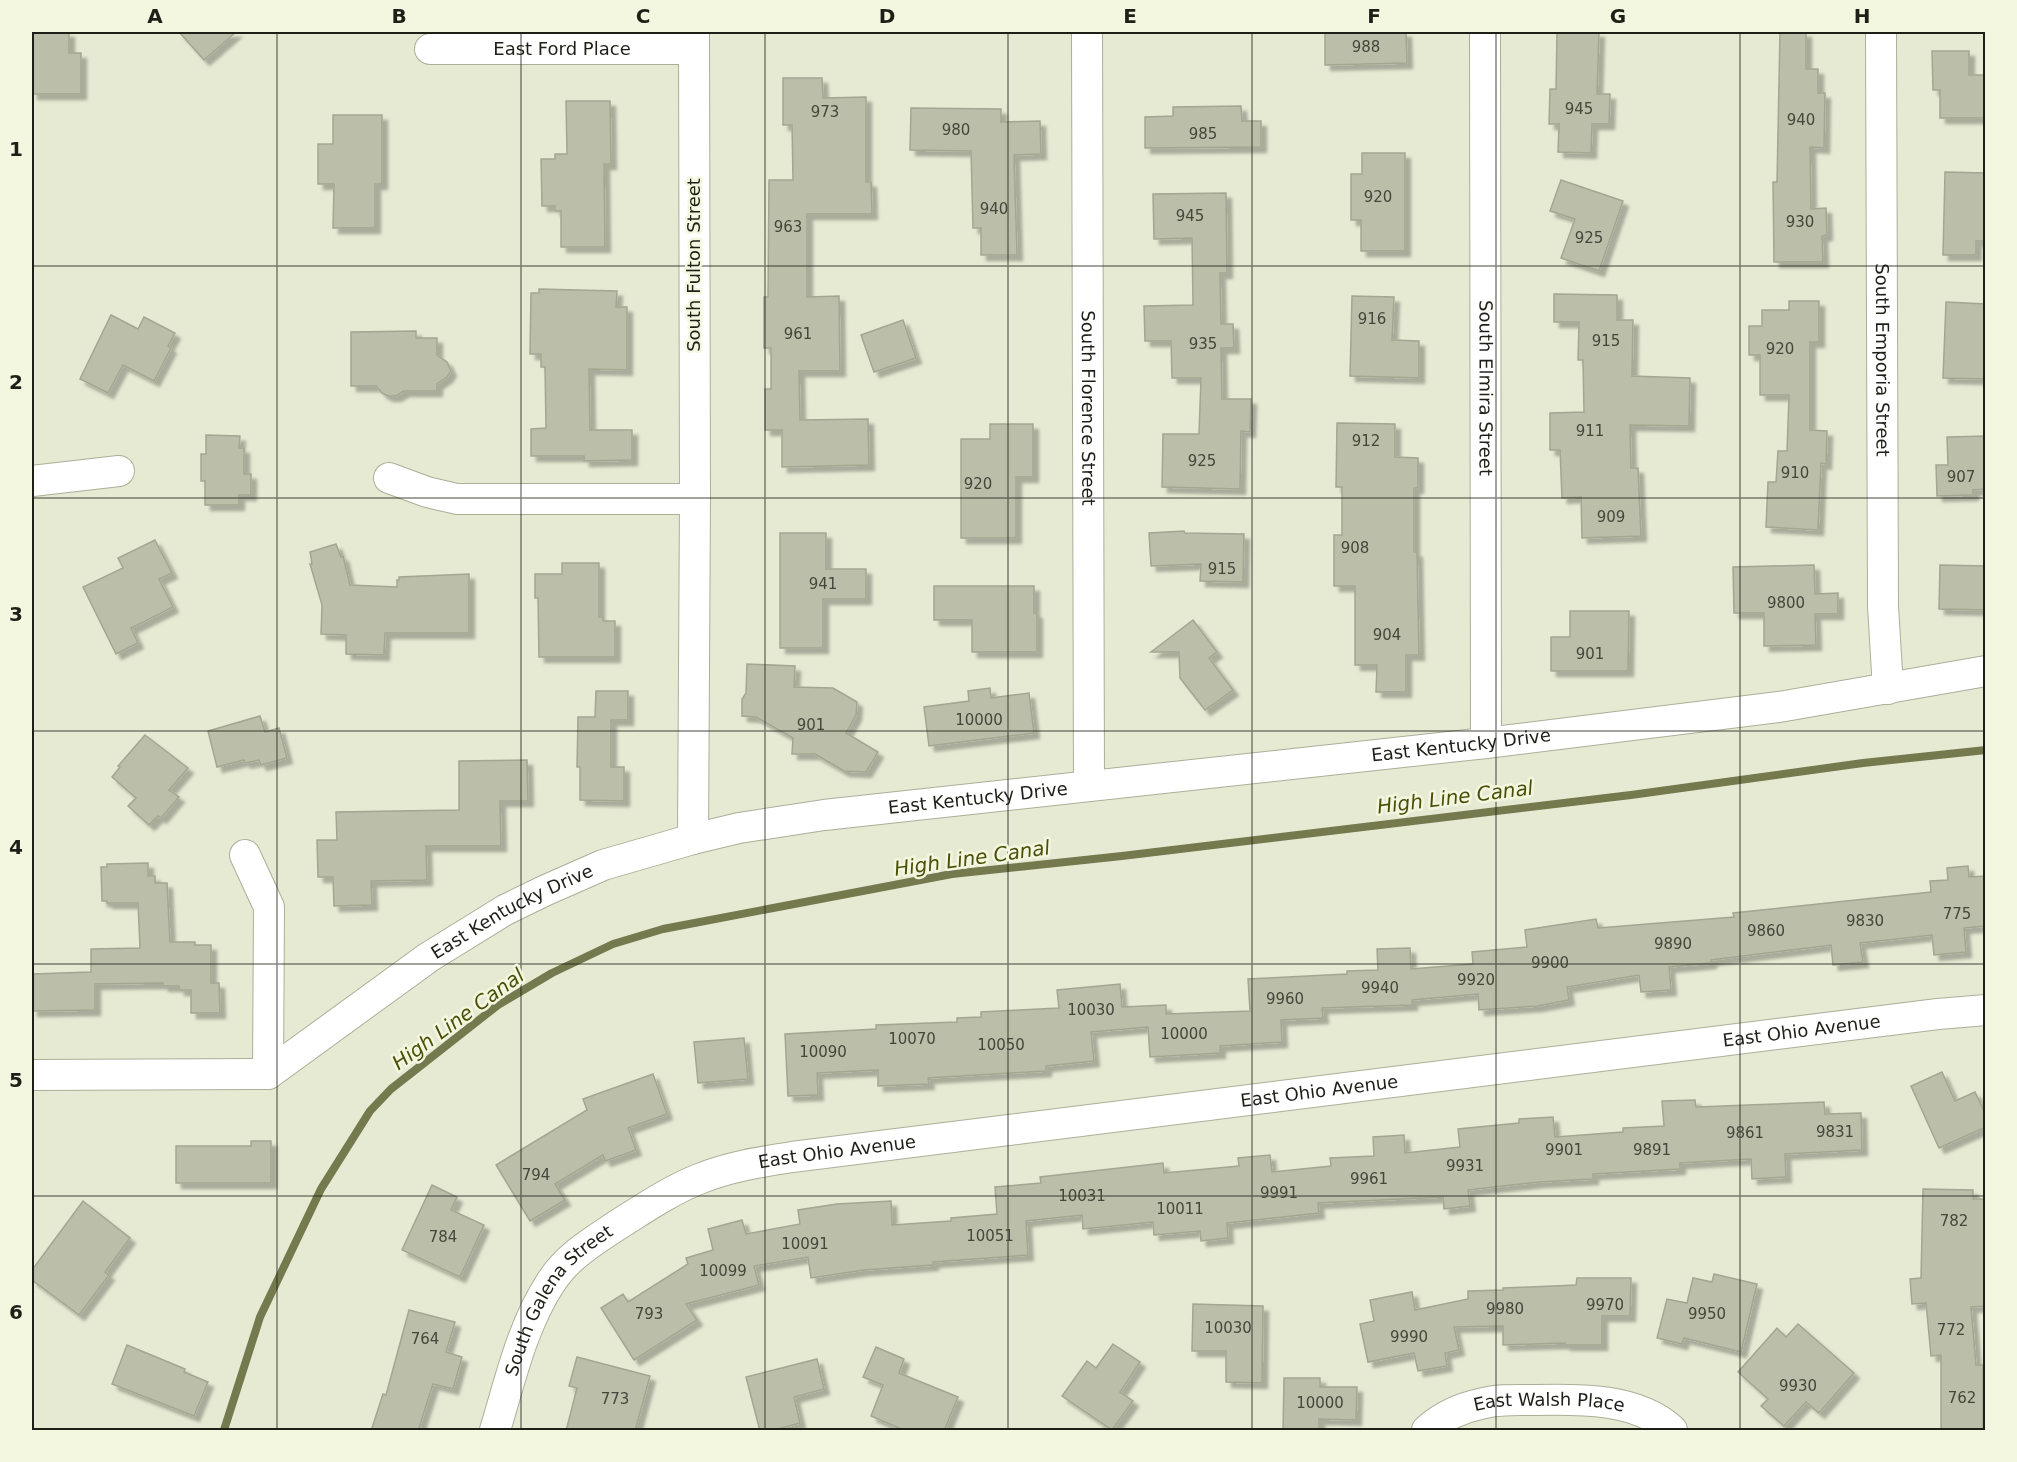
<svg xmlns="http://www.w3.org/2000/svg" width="2017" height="1462" font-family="'DejaVu Sans',sans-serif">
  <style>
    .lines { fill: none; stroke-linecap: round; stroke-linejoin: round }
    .stream { stroke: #75794e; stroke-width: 8 }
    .building { fill: #bbbea8; stroke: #a4a691; stroke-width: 1.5; filter: url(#shadow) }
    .minor-casing { stroke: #acae98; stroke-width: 32 }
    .minor { stroke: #fff; stroke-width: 30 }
    .grid { fill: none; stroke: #1e1f17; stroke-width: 1.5; stroke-opacity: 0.55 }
    .labels { text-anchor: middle; stroke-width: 5; stroke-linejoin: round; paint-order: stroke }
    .number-label { font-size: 15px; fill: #45473b }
    .street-label { font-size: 18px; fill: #1e1f17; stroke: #f4f7e0 }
    .water-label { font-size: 20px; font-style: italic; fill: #4c4f07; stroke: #f4f7e0 }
    .neatline { fill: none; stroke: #1e1f17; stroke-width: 2 }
    .grid-label { font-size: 20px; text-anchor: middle; font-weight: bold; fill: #1e1f17 }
  </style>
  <defs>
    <filter id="shadow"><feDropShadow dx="5.5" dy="5.5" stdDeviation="1.5" flood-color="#0004"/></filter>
  </defs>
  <rect width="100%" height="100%" fill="#e7ead3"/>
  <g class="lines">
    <!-- stream -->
    <polyline class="stream" points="224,1430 260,1317 321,1189 370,1111 391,1089 498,1005 552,973 613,944 663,929 952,874 1122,856 1631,795 1863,763 1986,750"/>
  </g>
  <!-- building -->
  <g class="building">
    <polygon points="32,32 69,32 69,53 81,53 81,94 32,94"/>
    <polygon points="179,32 236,32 204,60"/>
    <polygon points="1325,32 1406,32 1407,63 1325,65"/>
    <polygon points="1557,32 1599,32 1597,94 1610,94 1609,124 1592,124 1591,153 1558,152 1559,124 1549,124 1550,89 1556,89"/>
    <polygon points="1780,32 1806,32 1806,69 1818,69 1818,93 1825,93 1824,148 1810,147 1811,209 1826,208 1827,235 1822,236 1823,262 1774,262 1773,182 1777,182"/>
    <polygon points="1932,51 1969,51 1969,75 1986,75 1986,118 1940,118 1940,90 1933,90"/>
    <polygon points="783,78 822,78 823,98 866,97 866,182 871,182 872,214 807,214 807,297 839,296 840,371 799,371 800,420 868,419 869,465 782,467 782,430 765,430 765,389 771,389 771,348 764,348 764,297 768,297 769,180 793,180 792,125 783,125"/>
    <polygon points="566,101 610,101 611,164 604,164 605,247 561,247 561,211 555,211 555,206 542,206 541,159 555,159 555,154 567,154"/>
    <polygon points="1241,106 1242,121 1261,121 1261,147 1145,148 1145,117 1173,116 1173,107"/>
    <polygon points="911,108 1001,109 1001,122 1040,121 1041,154 1014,155 1017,255 981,255 981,228 973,228 971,151 910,150"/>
    <polygon points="333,115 382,115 382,184 375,184 375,228 333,228 334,184 318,184 318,144 333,144"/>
    <polygon points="1362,153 1405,153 1405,251 1361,251 1361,220 1351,220 1351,174 1362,174"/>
    <polygon points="1945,172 1986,173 1986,241 1976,241 1976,255 1943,255"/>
    <polygon points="1561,180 1623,201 1599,271 1561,258 1575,219 1550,211"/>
    <polygon points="1226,193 1227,273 1220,273 1221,324 1233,324 1234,348 1221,348 1222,399 1251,399 1250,432 1241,431 1240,489 1162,487 1163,434 1199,434 1201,378 1172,378 1171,341 1145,341 1144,306 1193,305 1192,238 1154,239 1153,194"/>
    <polygon points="539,289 617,291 616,307 627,307 627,370 589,369 590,430 632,430 632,460 584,461 584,456 531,456 531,429 546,428 545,367 541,367 541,354 530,354 531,293 539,293"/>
    <polygon points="1554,294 1617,295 1617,320 1633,320 1632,376 1690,378 1689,426 1630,425 1631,468 1638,468 1641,536 1582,538 1581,497 1562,498 1560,450 1550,450 1550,413 1584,412 1583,360 1578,360 1579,322 1554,322"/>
    <polygon points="1352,296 1394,297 1392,340 1419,341 1419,378 1350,376"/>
    <polygon points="1789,301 1819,301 1819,342 1810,342 1810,430 1827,431 1826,464 1821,463 1818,530 1766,527 1768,482 1776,482 1778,451 1787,451 1789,395 1760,395 1760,355 1749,355 1749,326 1762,326 1762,310 1789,310"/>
    <polygon points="1946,302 1986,304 1986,379 1943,378"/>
    <polygon points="111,315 138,329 144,317 175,333 168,346 171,348 154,381 123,365 108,393 80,379"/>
    <polygon points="903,320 916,358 874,372 861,335"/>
    <polygon points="416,331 416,338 437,338 437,355 447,362 451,371 447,377 437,384 437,391 404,391 396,396 388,396 382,393 376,386 351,386 351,332"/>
    <polygon points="1337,423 1395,424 1395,457 1418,458 1418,488 1414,488 1414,552 1417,552 1419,655 1406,655 1406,692 1376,692 1377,665 1355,665 1355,586 1334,586 1334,535 1342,535 1342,487 1336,487"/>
    <polygon points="990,424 1033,424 1033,477 1016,477 1016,538 961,538 961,439 990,439"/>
    <polygon points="206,435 240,436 239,448 244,448 244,474 251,474 251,495 239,495 239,505 205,505 205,481 201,481 201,454 206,454"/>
    <polygon points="1986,436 1986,489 1973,490 1973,495 1937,496 1936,465 1948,465 1947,437"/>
    <polygon points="1184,531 1185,533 1244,534 1243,582 1200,581 1201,564 1151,566 1149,533"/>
    <polygon points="780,533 826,533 826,569 866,569 866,599 823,599 823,648 780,648"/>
    <polygon points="155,540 172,573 159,579 173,607 131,628 138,643 116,654 83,587 123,568 118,558"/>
    <polygon points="336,544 341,557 343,556 350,585 397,587 397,580 399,580 399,577 469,574 469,633 385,633 384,655 346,654 346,635 321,634 322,605 310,564 312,564 310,552"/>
    <polygon points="562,563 599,563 599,617 603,617 603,621 615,621 615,657 539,657 538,598 535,598 535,574 562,574"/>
    <polygon points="1814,565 1815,594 1838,593 1838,614 1815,614 1816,645 1764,646 1764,613 1734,613 1733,567"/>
    <polygon points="1940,565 1986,566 1986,610 1939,609"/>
    <polygon points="934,586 1034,586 1034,613 1037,613 1037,652 972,652 972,620 934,620"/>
    <polygon points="1570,611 1629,611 1628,671 1551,671 1551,637 1570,637"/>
    <polygon points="1193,620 1217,652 1209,658 1233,690 1205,710 1180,678 1179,652 1151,652"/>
    <polygon points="747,664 795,666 794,687 833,688 857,702 856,715 846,733 878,752 866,772 844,771 815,754 792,754 793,738 756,717 742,716 742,699 746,693"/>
    <polygon points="990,688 991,698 1029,693 1034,733 929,746 924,707 969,701 968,691"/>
    <polygon points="596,691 628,691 628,720 611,720 611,767 624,767 624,801 580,800 580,767 577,767 578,717 595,717"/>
    <polygon points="260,716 265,732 279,728 287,758 261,765 259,760 245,763 244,760 217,767 208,731"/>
    <polygon points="145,735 188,768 169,790 179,797 161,818 158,816 149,825 128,806 136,798 112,777 120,767 118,766"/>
    <polygon points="527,760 528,801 500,801 501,846 426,846 427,880 371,881 372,905 334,906 333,877 318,877 317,840 337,840 336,812 459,810 459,761"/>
    <polygon points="148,863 148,876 155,876 155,883 167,883 170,942 195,942 195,945 211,945 211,983 219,983 220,1013 191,1013 191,990 179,990 179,986 163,986 163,983 95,984 95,1010 32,1011 32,974 91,972 91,949 140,948 138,903 107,903 107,901 102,901 101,867 107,867 107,864"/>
    <polygon points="1968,866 1969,877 1986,876 1986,926 1964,928 1966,952 1934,955 1932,935 1860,943 1863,962 1833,965 1831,945 1711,960 1711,963 1669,967 1671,990 1641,992 1639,975 1567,987 1569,1000 1537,1006 1479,1010 1478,994 1412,1000 1412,1005 1322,1008 1323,1018 1281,1020 1282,1042 1220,1046 1220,1053 1150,1057 1148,1027 1091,1032 1094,1061 1046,1066 1046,1071 928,1078 929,1084 878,1086 878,1070 817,1073 818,1095 788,1096 785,1034 876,1029 876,1025 957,1022 957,1018 981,1017 981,1012 1059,1008 1057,990 1120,984 1122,1007 1166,1005 1166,1014 1250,1011 1248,979 1347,974 1347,971 1378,970 1377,949 1410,948 1411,969 1473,964 1472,952 1527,947 1525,930 1596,919 1598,928 1734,917 1733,913 1931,892 1930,881 1948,880 1947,868"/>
    <polygon points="744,1038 748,1079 698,1083 694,1042"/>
    <polygon points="1942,1072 1955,1101 1975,1092 1986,1115 1986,1127 1939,1148 1911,1086"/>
    <polygon points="653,1074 667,1114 628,1128 636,1150 605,1161 603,1155 555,1184 565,1200 530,1221 496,1165 587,1110 583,1099"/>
    <polygon points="1695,1100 1696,1107 1824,1102 1825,1114 1861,1113 1862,1150 1785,1154 1786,1177 1752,1179 1751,1159 1680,1163 1680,1169 1593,1174 1593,1179 1539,1182 1468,1190 1470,1206 1444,1209 1443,1197 1318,1203 1319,1213 1227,1223 1228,1238 1201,1241 1200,1231 1154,1235 1153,1222 1083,1229 1082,1215 1026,1221 1028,1255 933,1262 933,1265 864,1270 811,1278 808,1257 754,1266 759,1285 686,1304 697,1320 634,1360 601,1308 623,1294 628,1302 688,1264 686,1258 713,1250 708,1229 742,1220 746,1234 800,1224 798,1210 837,1204 891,1201 892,1225 951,1221 951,1218 997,1214 995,1187 1041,1183 1040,1177 1163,1163 1164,1173 1239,1166 1238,1158 1270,1155 1272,1172 1331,1166 1330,1158 1374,1156 1373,1137 1404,1135 1405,1153 1460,1147 1458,1129 1519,1123 1519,1119 1553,1117 1555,1137 1623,1132 1623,1128 1664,1126 1662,1101"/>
    <polygon points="251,1141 271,1141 271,1183 176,1183 176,1146 251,1146"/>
    <polygon points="432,1185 457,1197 451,1210 484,1225 460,1277 402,1250"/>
    <polygon points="1923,1189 1973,1190 1973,1199 1986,1199 1986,1306 1971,1307 1976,1365 1983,1365 1983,1431 1941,1431 1941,1355 1931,1356 1926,1303 1912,1304 1910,1279 1921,1278"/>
    <polygon points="83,1201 130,1238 105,1272 109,1275 79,1315 32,1280 32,1270"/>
    <polygon points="1714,1274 1757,1284 1741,1352 1684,1338 1682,1344 1657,1338 1667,1299 1687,1303 1693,1278 1712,1282"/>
    <polygon points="1577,1278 1631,1278 1630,1316 1602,1316 1602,1345 1565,1345 1565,1343 1503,1345 1503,1326 1454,1327 1459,1350 1445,1353 1447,1366 1418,1371 1414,1353 1368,1362 1360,1324 1374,1321 1370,1300 1412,1292 1415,1310 1468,1299 1468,1291 1503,1290 1503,1288 1576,1285"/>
    <polygon points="1193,1304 1263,1306 1262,1383 1226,1382 1226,1351 1192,1351"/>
    <polygon points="409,1310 455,1322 446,1352 462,1357 453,1389 433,1384 418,1431 371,1431 383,1394 386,1395"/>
    <polygon points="1798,1324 1854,1373 1819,1413 1806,1402 1784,1426 1761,1406 1768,1399 1738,1372 1777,1328 1786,1337"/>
    <polygon points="1113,1344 1140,1362 1120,1392 1133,1401 1112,1430 1062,1396 1087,1361 1096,1368"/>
    <polygon points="127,1345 185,1369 184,1372 208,1382 194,1416 112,1384"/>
    <polygon points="876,1347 904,1359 899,1373 958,1397 944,1431 906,1431 871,1416 883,1385 863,1377"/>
    <polygon points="577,1357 650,1376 635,1431 566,1431 577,1388 569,1386"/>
    <polygon points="817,1359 824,1389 794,1397 800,1423 770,1431 760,1431 746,1377"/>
    <polygon points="1284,1378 1320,1378 1320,1387 1357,1387 1356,1420 1319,1419 1319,1431 1283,1431"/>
  </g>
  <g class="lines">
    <defs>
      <g id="minor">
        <path id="s1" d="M1087,32L1089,786"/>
        <path id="s2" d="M1485,32L1486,743"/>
        <path id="s3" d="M1881,32L1883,606L1888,689"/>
        <path id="s4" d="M430,49H694"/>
        <polyline points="389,478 427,492 457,499 695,499"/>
        <polyline points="32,481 119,471"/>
        <polyline points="693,839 695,499 694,32"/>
        <polyline points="245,855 269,907 268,1074"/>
        <path id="s5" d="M32,1075L268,1074L429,957L505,910L544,891L603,865L693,839L739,828L824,815L1486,743L1779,707L1986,671"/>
        <path id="s6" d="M495,1430C510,1381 522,1326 551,1282C567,1257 592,1242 616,1226C643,1209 669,1191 699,1179C728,1167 760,1162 792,1157L1938,1014L1986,1010"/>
        <path id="s7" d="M1427,1430C1442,1417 1461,1408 1480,1404C1498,1399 1517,1400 1535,1400C1580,1399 1637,1398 1672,1430"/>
      </g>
    </defs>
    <!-- minor casing -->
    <use href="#minor" class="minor-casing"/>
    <!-- minor -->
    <use href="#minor" class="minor"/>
  </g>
  <!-- grid -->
  <path class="grid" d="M277,32V1430M521,32V1430M765,32V1430M1008,32V1430M1252,32V1430M1496,32V1430M1740,32V1430M32,266H1986M32,498H1986M32,731H1986M32,964H1986M32,1196H1986"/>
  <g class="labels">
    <!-- number labels -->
    <g class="number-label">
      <text x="1366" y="52">988</text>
      <text x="1579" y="114">945</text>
      <text x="825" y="117">973</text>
      <text x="1801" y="125">940</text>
      <text x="956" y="135">980</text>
      <text x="1203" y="139">985</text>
      <text x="1378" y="202">920</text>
      <text x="994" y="214">940</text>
      <text x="1190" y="221">945</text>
      <text x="1800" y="227">930</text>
      <text x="788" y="232">963</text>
      <text x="1589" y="243">925</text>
      <text x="1372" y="324">916</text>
      <text x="798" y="339">961</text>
      <text x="1606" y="346">915</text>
      <text x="1203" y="349">935</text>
      <text x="1780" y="354">920</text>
      <text x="1590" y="436">911</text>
      <text x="1366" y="446">912</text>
      <text x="1202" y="466">925</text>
      <text x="1795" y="478">910</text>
      <text x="1961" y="482">907</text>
      <text x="978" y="489">920</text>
      <text x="1611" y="522">909</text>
      <text x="1355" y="553">908</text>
      <text x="1222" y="574">915</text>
      <text x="823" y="589">941</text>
      <text x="1786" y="608">9800</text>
      <text x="1387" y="640">904</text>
      <text x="1590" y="659">901</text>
      <text x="979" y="725">10000</text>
      <text x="811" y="730">901</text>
      <text x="1957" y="919">775</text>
      <text x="1865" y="926">9830</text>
      <text x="1766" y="936">9860</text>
      <text x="1673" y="949">9890</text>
      <text x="1550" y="968">9900</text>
      <text x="1476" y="985">9920</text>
      <text x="1380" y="993">9940</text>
      <text x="1285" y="1004">9960</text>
      <text x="1091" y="1015">10030</text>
      <text x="1184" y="1039">10000</text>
      <text x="912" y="1044">10070</text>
      <text x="1001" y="1050">10050</text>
      <text x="823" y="1057">10090</text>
      <text x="1835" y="1137">9831</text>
      <text x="1745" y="1138">9861</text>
      <text x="1564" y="1155">9901</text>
      <text x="1652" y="1155">9891</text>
      <text x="1465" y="1171">9931</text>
      <text x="536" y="1180">794</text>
      <text x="1369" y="1184">9961</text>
      <text x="1279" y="1198">9991</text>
      <text x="1082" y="1201">10031</text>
      <text x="1180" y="1214">10011</text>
      <text x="1954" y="1226">782</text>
      <text x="990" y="1241">10051</text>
      <text x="443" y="1242">784</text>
      <text x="805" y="1249">10091</text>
      <text x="723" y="1276">10099</text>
      <text x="1605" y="1310">9970</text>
      <text x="1505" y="1314">9980</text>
      <text x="649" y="1319">793</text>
      <text x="1707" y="1319">9950</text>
      <text x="1228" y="1333">10030</text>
      <text x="1951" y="1335">772</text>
      <text x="1409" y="1342">9990</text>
      <text x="425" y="1344">764</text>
      <text x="1798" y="1391">9930</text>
      <text x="1962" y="1403">762</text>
      <text x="615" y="1404">773</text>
      <text x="1320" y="1408">10000</text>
    </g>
    <!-- street labels -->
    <g class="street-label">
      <text dy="6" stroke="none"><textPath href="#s4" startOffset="132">East Ford Place</textPath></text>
      <text transform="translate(694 265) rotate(-90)" y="6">South Fulton Street</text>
      <text dy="6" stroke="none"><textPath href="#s3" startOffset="328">South Emporia Street</textPath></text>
      <text dy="6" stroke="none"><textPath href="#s2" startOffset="356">South Elmira Street</textPath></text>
      <text dy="6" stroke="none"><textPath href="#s1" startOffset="376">South Florence Street</textPath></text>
      <text dy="6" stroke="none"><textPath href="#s5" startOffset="1500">East Kentucky Drive</textPath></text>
      <text dy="6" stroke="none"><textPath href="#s5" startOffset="1014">East Kentucky Drive</textPath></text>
      <text dy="6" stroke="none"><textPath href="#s5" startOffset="530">East Kentucky Drive</textPath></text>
      <text dy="6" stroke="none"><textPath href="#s6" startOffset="1454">East Ohio Avenue</textPath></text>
      <text dy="6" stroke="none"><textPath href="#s6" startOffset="968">East Ohio Avenue</textPath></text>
      <text dy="6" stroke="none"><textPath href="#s6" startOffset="482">East Ohio Avenue</textPath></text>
      <text dy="6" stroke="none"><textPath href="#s6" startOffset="148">South Galena Street</textPath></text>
      <text dy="6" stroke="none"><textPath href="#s7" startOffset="129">East Walsh Place</textPath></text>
    </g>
    <!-- water labels -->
    <g class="water-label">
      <text transform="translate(1455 797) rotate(-7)" y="7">High Line Canal</text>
      <text transform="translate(972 858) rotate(-8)" y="7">High Line Canal</text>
      <text transform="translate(458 1019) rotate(-36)" y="7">High Line Canal</text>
    </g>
  </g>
  <!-- border -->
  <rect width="2017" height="1462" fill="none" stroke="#f4f7e0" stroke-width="66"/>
  <rect x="33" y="33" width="1951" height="1396" class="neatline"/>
  <g class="grid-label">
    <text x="155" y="23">A</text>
    <text x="399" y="23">B</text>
    <text x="643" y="23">C</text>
    <text x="887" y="23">D</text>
    <text x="1130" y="23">E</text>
    <text x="1374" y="23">F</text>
    <text x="1618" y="23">G</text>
    <text x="1862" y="23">H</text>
    <text x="16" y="156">1</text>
    <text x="16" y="389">2</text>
    <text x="16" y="621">3</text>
    <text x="16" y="854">4</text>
    <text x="16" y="1087">5</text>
    <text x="16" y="1319">6</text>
  </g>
</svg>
